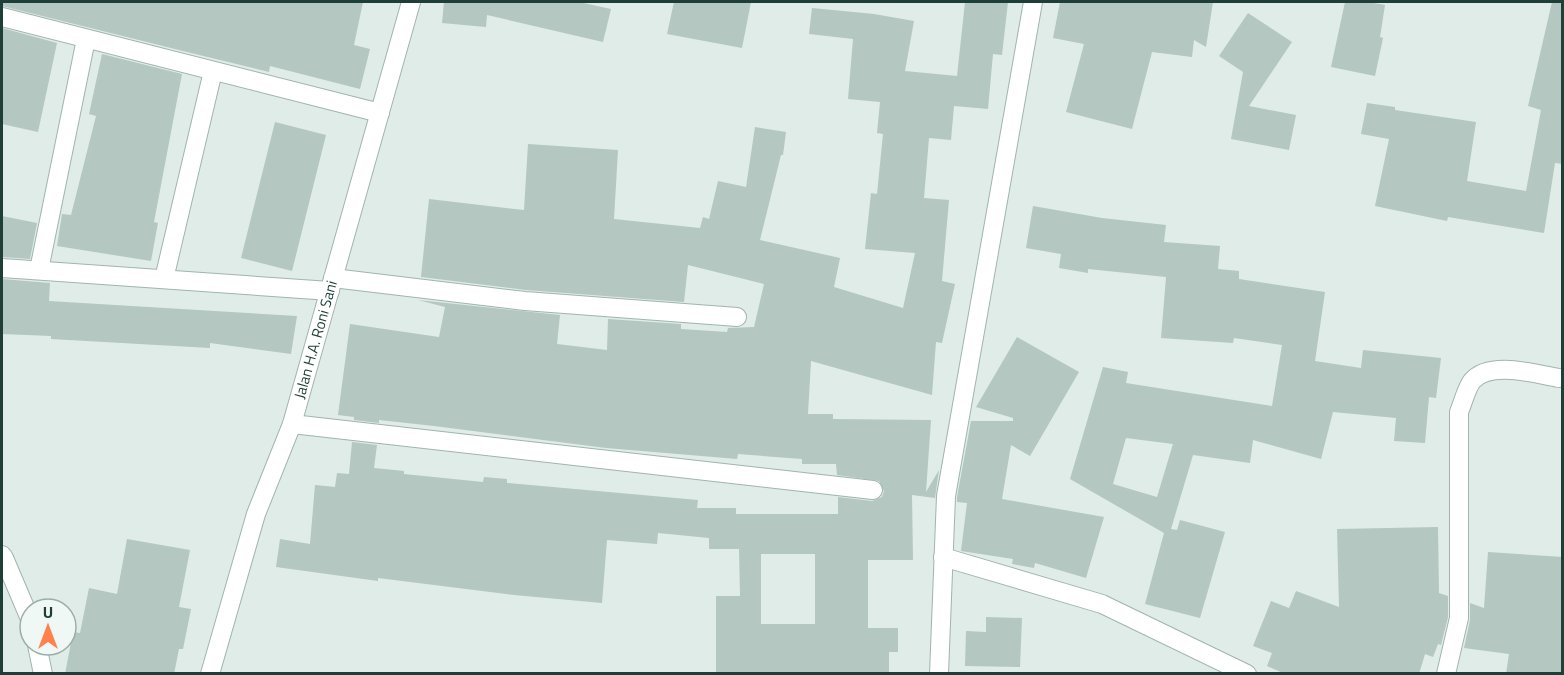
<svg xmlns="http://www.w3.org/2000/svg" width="1564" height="675" font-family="'Titillium Web',sans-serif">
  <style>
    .building { fill: #b4c7c0; fill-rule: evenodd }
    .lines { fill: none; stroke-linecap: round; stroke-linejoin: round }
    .minor-casing { stroke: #a1b4af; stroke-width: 20 }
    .minor { stroke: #fff; stroke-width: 18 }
    .labels { text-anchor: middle; stroke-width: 6; stroke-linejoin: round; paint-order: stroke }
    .street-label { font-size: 15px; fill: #1e3e37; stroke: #f0f8f5 }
  </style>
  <rect width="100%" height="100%" fill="#dfece7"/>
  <!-- building -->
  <g class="building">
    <polygon points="2,2 363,2 354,45 370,49 360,89 270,66 269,72 187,52 2,6"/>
    <polygon points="444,2 579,2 611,9 603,42 487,15 486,27 442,23"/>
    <polygon points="674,2 751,2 742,48 667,34"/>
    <path d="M965,2H1008L1002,55L993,54L988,109L954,106L951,140L929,138L924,198L949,200L942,281L955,284L942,343L936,342L932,395L811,361L808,414H833V419L931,420L926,492L939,470L935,498L912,495L913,560H868V628H898V652H889V674L716,673V596H740L739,549H709V538L658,533L657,544L607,540L602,603L514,595L378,578V581L276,567L280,539L310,544L315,485L335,487L337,473L349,474L352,442L377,445L374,468L404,471V474L483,482L484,477L507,479V483L698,500L697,508H736V514H838V497L872,501L882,497L884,491L879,481L837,475L836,464H802V459L738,454L737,459L606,448L434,426L379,420V423L354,420V417L338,415L350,324L439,337L445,307L418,300L560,315L557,344L607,350L608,319L681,324V329L727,332L728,328L754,327L764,284L688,265L684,302L526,290L421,277L429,199L524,210L528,144L618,150L614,219L700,228L703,217L709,219L718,181L746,187L755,127L786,132L783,155H781L760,240L840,258L834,287L903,308L915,253L865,249L871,193L877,194L883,134L877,133L880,102L848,99L853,39L809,34L812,8L874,14L914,21L905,71L957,76ZM761,554H815V624H761Z"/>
    <polygon points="1060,2 1213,2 1206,47 1194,40 1192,57 1152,52 1132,129 1066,112 1084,44 1053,38"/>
    <polygon points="1345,2 1368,2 1385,5 1380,37 1383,38 1375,76 1331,67"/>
    <polygon points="1552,2 1563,2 1563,164 1555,163 1544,233 1448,217 1447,221 1375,206 1389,139 1361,134 1367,103 1395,107 1395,110 1476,122 1467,181 1526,191 1541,110 1528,106"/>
    <polygon points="1248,13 1292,42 1249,106 1296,115 1289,150 1231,139 1243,72 1219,56"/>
    <polygon points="2,28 57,43 38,132 2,124"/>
    <polygon points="102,54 182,74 154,222 158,223 151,261 57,246 62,214 71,215 96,116 89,114"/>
    <polygon points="275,122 326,135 292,271 241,258"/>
    <path d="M1033,206L1102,218L1166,225L1164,242L1220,246L1218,269L1239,271V279L1325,292L1315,361L1361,368L1363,350L1441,358L1436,398L1429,397L1425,443L1394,441L1396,418L1333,412L1321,459L1253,440L1250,463L1193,455L1171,529L1177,530L1180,520L1225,532L1200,618L1145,604L1164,533L1070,479L1103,367L1128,372L1126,383L1272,406L1282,345L1234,338L1233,343L1161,338L1166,277L1088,269V273L1059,268L1061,254L1026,248ZM1126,438L1173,444L1157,497L1113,484Z"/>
    <polygon points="2,216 37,223 30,259 2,257"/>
    <polygon points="2,279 50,283 49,301 297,316 291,354 210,343 210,348 51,339 51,336 2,334"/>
    <polygon points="1017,337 1079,372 1030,456 1011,445 1002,499 1104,517 1086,578 1035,563 1034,568 1012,564 1013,559 961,551 967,503 957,502 957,497 971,421 1013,421 1013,418 976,407"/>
    <polygon points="1438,527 1439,593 1448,596 1448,617 1441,645 1438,644 1433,657 1425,654 1419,674 1285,674 1267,666 1272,653 1253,646 1271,601 1289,608 1296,591 1339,607 1337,529"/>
    <polygon points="127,539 190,550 179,607 191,609 183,649 179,649 174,674 65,674 73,632 80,633 89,588 117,594"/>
    <polygon points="1488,552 1563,557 1563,674 1506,674 1509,654 1464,648 1470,620 1470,603 1484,608"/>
    <polygon points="986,617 1022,618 1020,667 965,666 966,631 986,632"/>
  </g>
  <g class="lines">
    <defs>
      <g id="minor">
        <polyline points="2,17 380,113"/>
        <polyline points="2,268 330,291"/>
        <polyline points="39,270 86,39"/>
        <polyline points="333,278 525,301 737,317"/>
        <polyline points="164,279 213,71"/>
        <polyline points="292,424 873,490"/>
        <polyline points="2,555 4,558 30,619"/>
        <polyline points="943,557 1102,604 1247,674"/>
        <polyline points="37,645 43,674"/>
        <path id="s1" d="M210,674L256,514L292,424L411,2"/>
        <polyline points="939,674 946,496 1033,2"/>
        <path d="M1446,674L1459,618V412C1463,403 1466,389 1472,381C1490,360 1535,374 1559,378"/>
      </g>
    </defs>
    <!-- minor casing -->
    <use href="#minor" class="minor-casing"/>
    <!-- minor -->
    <use href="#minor" class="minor"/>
  </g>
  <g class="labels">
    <!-- street labels -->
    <g class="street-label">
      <text dy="5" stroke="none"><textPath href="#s1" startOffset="351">Jalan H.A. Roni Sani</textPath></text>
    </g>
  </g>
  <!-- border -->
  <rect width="1564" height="675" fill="none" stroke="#1e3e37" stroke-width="6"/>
  <!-- north arrow -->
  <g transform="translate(48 627)"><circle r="28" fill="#f0f8f5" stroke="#9caea9" stroke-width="1.5"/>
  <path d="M0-4.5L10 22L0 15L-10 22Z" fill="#ff814b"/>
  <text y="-9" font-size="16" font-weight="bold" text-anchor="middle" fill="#1e3e37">U</text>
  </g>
</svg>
